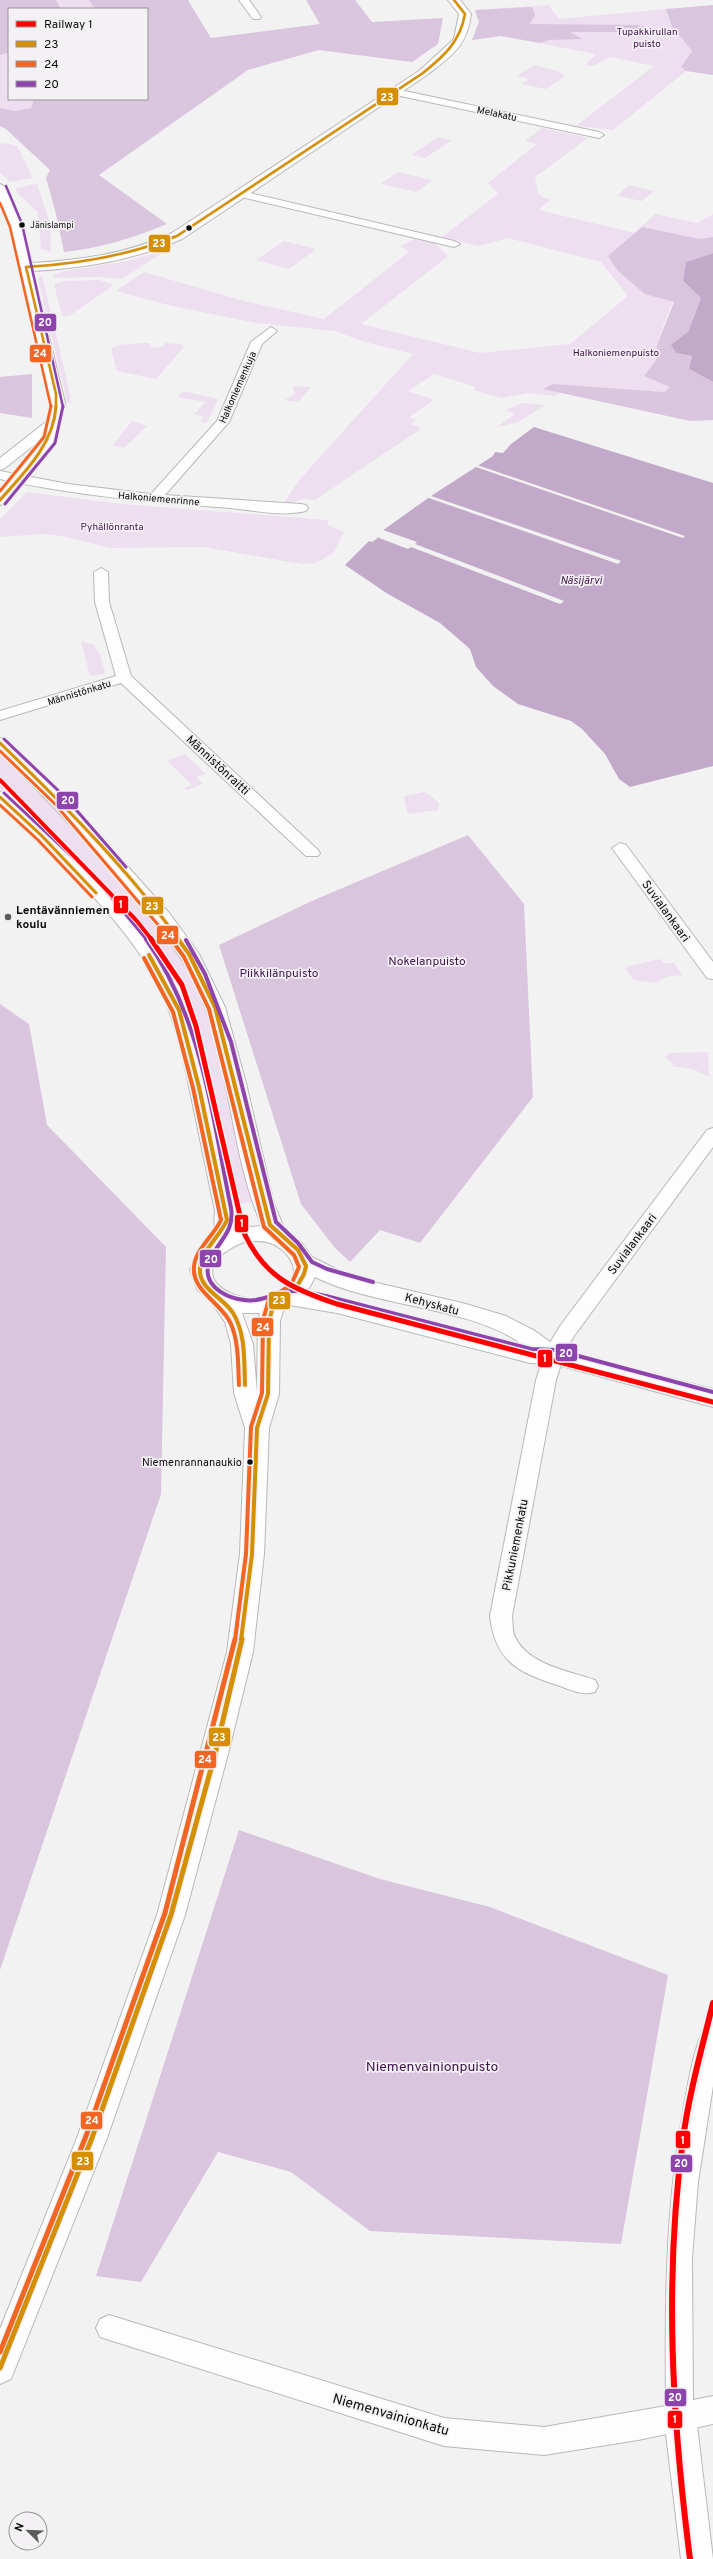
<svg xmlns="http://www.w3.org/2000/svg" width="713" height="2559" font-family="Overpass,sans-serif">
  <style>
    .green { fill: #eddef0 }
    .forest { fill: #dac5df }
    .water { fill: #c3a9c9 }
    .pier { fill: #f2f2f2 }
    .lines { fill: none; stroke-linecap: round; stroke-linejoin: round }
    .street-casing { stroke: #b8b8b8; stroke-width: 2 }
    .secondary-casing { stroke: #b8b8b8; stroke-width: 2 }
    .street { fill: #fdfdfd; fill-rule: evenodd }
    .secondary { fill: #fdfdfd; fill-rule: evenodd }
    .bus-1-far3-casing { stroke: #f3f1f3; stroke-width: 4 }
    .bus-1-far2-casing { stroke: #f3f1f3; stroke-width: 5.5 }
    .bus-1-far1-casing { stroke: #f3f1f3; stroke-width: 7 }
    .bus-1-casing { stroke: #f3f1f3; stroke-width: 8 }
    .bus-2-far3-casing { stroke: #f3f1f3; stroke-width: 4 }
    .bus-2-far2-casing { stroke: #f3f1f3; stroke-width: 5.5 }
    .bus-2-far1-casing { stroke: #f3f1f3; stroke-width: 7 }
    .bus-2-casing { stroke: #f3f1f3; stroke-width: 8 }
    .bus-3-far3-casing { stroke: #f3f1f3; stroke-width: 4 }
    .bus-3-far2-casing { stroke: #f3f1f3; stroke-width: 5.5 }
    .bus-3-far1-casing { stroke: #f3f1f3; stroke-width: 7 }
    .bus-3-casing { stroke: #f3f1f3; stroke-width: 8 }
    .bus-1-far3 { stroke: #d48f02; stroke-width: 2.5 }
    .bus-1-far2 { stroke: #d48f02; stroke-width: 3 }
    .bus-1-far1 { stroke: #d48f02; stroke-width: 4 }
    .bus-1 { stroke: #d48f02; stroke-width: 5 }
    .bus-2-far3 { stroke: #f26522; stroke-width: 2.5 }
    .bus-2-far2 { stroke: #f26522; stroke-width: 3 }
    .bus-2-far1 { stroke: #f26522; stroke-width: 4 }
    .bus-2 { stroke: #f26522; stroke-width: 5 }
    .bus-3-far3 { stroke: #8e44ad; stroke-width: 2.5 }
    .bus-3-far2 { stroke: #8e44ad; stroke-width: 3 }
    .bus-3-far1 { stroke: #8e44ad; stroke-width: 4 }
    .bus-3 { stroke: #8e44ad; stroke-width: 5 }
    .rail-1-far2-casing { stroke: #f3f1f3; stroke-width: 6 }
    .rail-1-far1-casing { stroke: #f3f1f3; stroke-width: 8 }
    .rail-1-casing { stroke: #f3f1f3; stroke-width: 10 }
    .rail-1-far2 { stroke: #f00; stroke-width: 4 }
    .rail-1-far1 { stroke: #f00; stroke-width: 5 }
    .rail-1 { stroke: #f00; stroke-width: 6 }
    .bus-dot { fill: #0c0b0c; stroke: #f3f1f3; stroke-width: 1.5 }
    .poi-dot { fill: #5c5c5c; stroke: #f3f1f3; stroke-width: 1.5 }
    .labels { text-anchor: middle; stroke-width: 3.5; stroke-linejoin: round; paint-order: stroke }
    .far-bus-label { font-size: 9px; fill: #0c0b0c; stroke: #f3f1f3; text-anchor: start }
    .far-park-label { font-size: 10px; fill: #42134c; stroke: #f3f1f3 }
    .far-street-label { font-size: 10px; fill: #0c0b0c; stroke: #f3f1f3 }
    .far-water-label { font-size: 11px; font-style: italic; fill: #42134c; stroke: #f3f1f3 }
    .bus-label { font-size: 11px; fill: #0c0b0c; stroke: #f3f1f3; text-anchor: end }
    .street-label { font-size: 12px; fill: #0c0b0c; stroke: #f3f1f3 }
    .poi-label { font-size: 12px; font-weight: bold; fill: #0c0b0c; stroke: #f3f1f3; text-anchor: start }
    .park-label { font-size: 12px; fill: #42134c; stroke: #f3f1f3 }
    .near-park-label { font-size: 14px; fill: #42134c; stroke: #f3f1f3 }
    .near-street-label { font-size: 14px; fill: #0c0b0c; stroke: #f3f1f3 }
    .line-badge { stroke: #f3f1f3; stroke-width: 1.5 }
    .badge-label { font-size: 11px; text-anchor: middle; font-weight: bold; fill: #fff }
  </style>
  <rect width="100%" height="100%" fill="#f2f2f2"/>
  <!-- green -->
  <g class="green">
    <polygon points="56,0 89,0 95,9 61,9"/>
    <polygon points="548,5 559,19 666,9 672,27 692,51 681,67 686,71 613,130 576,126 654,66 610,57 593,66 585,65 596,54 501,36 472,40 479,22 475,10"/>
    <polygon points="9,53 9,99 34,99 31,108 15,111 0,108 0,55"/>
    <polygon points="534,65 557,71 565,76 546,89 521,84 529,79 517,76"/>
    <polygon points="542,128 588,138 535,177 538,194 550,200 538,210 635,233 655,214 697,223 713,214 713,237 699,239 665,321 657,345 656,360 644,376 670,386 664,392 573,386 555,396 527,393 502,398 473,390 476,387 434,374 408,391 434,400 409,417 416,420 411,424 421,428 418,431 315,500 305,499 282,505 301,478 413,354 365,342 335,331 256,323 168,305 116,291 144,272 244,301 324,319 409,252 401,246 414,239 434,243 448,256 361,324 480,353 570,344 628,296 601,262 508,238 478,246 442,237 498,194 488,183 537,144 525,141"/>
    <polygon points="438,137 452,140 425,158 411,155"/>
    <polygon points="5,143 17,146 33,178 10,182 0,172 0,144"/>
    <polygon points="398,172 432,180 417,192 381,184"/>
    <polygon points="37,184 50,223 51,252 41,249 38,212 19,195 15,188"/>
    <polygon points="629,185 654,191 642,201 617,196"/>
    <polygon points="284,241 316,249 289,269 256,260"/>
    <polygon points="165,251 122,279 101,277 54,278 52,276 65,271 122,262"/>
    <polygon points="42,275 70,394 71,403 67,402 38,278"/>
    <polygon points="100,280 114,285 69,316 62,316 54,284 64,281"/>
    <polygon points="143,343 149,343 151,348 164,347 165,343 181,344 184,347 156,379 117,371 111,349 118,345"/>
    <polygon points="293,386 311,387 298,402 285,400 295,394"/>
    <polygon points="183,391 218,399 207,423 200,422 204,417 194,414 206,402 177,397"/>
    <polygon points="522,403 546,405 516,423 497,427 515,414 506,410"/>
    <polygon points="132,421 147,426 124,448 113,445"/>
    <polygon points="27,492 122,504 327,520 329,526 344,532 333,553 316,563 302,564 204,547 110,548 67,537 44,534 0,537 0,519"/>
    <polygon points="81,641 94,645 101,657 105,674 90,676"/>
    <polygon points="0,754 35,791 59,809 109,865 179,950 208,1003 256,1202 231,1205 184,1004 28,815 0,790"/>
    <polygon points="185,754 206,774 196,777 203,784 187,790 184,788 192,785 167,761"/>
    <polygon points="425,792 439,803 438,810 408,814 404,796"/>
    <polygon points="661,959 664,963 674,963 682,975 666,977 656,983 634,980 625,969 629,966"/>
    <polygon points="705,1052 708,1053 709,1077 693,1069 672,1066 673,1064 665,1057 670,1053"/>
  </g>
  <!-- forest -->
  <g class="forest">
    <polygon points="0,0 56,0 61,9 9,9 9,53 0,55"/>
    <path d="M89,0H188L211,38L320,24L306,0H355L372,22L443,18L438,44L412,62L319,50L248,70L99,175L167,224C133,238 101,248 64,252L56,214L46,178L50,170L6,129L0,126V108L15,111L31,108L34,99H147V9H95Z"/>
    <polygon points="713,5 713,75 686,71 681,67 692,51 672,27 666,9"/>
    <polygon points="532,7 535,15 530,24 639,25 648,28 616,32 570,32 582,39 549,40 540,43 501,36 472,40 479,22 475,10"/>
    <polygon points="642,227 699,239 713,237 713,253 686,262 683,281 701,298 688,332 676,353 692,356 689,369 713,382 713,420 690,421 543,389 553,384 664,392 670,387 644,376 656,360 657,345 674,302 645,294 618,271 608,256"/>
    <polygon points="32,374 32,418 0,413 0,377"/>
    <polygon points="468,835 524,904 533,1097 420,1243 380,1230 350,1262 335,1248 301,1204 219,945 314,900"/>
    <polygon points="0,1004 29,1024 47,1125 166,1247 161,1494 0,1970"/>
    <polygon points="239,1830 380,1879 490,1907 668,1975 621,2244 370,2231 291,2172 218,2152 141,2282 96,2276"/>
  </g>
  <!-- water -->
  <g class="water">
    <polygon points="713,253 713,382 689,369 692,356 676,353 671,345 688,332 701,298 683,281 686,262"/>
    <polygon points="534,427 713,483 713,766 630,787 619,779 605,754 582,729 571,721 518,704 493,686 476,667 470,649 440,623 388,594 345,565 369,541 372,542 378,538 375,536 431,496 493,456 495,452 503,453 511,444"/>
  </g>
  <!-- pier -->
  <g class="pier">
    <polygon points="475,464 477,465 685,536 683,538 473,466"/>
    <polygon points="429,495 431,496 621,561 618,564 426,497"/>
    <polygon points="383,530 417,542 415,544 564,601 560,604 411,547 408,549 374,536"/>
  </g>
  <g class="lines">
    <defs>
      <g id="street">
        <polygon points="239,0 249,0 261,17 259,19 253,19"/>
        <polygon points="395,89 599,132 604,135 599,138 391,94 391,90"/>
        <polygon points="241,191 454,241 460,244 454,247 237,196 237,192"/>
        <path d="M271,327L277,331L262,344L229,422L165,495L301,504L306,505L308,508L306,511C282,517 253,510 230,508C152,502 76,496 0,479V471L68,484L151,494L217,421L251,342Z"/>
        <polygon points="101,568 108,572 109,602 131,676 318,850 320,853 318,856 306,856 121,683 0,720 0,711 116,676 95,602 94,572"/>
        <polygon points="620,843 626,845 713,962 713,979 707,978 612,848"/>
        <path d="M713,1128V1147L574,1336L565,1351L556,1380L512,1616C513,1623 512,1631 515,1637C528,1665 569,1671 595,1680L598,1686L595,1692C583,1696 571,1690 560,1686C519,1673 495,1662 490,1616L536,1380L545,1351L560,1326L707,1130Z"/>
        <path d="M713,2024V2086L698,2182L692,2258L693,2400L713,2396V2424L638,2440L544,2455L444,2446L100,2337L96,2328L100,2319L109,2315L444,2418L544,2427L666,2406C665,2309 665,2214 682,2118C687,2088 692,2055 704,2027Z"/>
      </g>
      <g id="secondary">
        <path d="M448,0H460L471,14C467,47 451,56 427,75L182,239C134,260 85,268 33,271L65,403L57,440L5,503L0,505V490L43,438L5,468L0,470V458L47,421L51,403L10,225L0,203V184C15,188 28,248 32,263C81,260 127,254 172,233L419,71L454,39L459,14Z"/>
        <path d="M0,738L6,739L65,796L170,914L199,954L225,1007L246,1083L274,1204L286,1233L301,1242L312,1257L342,1272L369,1281L466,1304L506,1316L535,1331L561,1350L713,1389V1407L554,1364L530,1363L337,1313L289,1305L284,1308L280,1321L279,1394L269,1428L264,1554L253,1652L228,1754L185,1915L107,2138L11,2379L0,2384V2329L77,2138L157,1915L227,1652L240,1554L245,1428L234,1393L231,1344L225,1322L212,1303L197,1289L190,1270L198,1251L214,1229L215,1211C205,1165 196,1118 186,1072C179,1042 171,1010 157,982C120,914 56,859 0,807V792C15,795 51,834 63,847C105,887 150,931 177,983C210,1049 220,1139 237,1211L236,1228L262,1226C232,1157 231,1078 205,1007C186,954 148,913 112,871C76,830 39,791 0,753ZM246,1241C255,1241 265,1240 273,1244C289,1252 302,1270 288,1286C255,1321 163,1275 246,1241ZM315,1277C377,1308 471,1306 523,1345L337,1297L307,1292ZM242,1313H260L258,1321L257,1393L253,1344Z"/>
        <polygon points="680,2401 691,2406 696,2417 713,2559 681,2559 664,2417 669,2406"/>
      </g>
    </defs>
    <!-- street casing -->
    <use href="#street" class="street-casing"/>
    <!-- secondary casing -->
    <use href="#secondary" class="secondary-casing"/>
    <!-- street -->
    <use href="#street" class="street"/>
    <!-- secondary -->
    <use href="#secondary" class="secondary"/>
    <defs>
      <g id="bus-1-far3">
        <path d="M26,267C79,264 128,256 177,236L423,73C444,56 460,42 465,14L454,0"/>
        <polyline points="26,267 56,394 56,407"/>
      </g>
      <g id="bus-1-far2">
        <path d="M0,500C24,473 54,444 56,406"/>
        <path d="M0,743C63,804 127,868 179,940"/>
        <polyline points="0,797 42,836 96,893"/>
      </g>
      <g id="bus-1-far1">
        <polyline points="178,939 189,954 215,1007 270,1225 298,1250 306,1266 304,1274 296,1288 274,1303 269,1321 268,1394 257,1428 252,1554 241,1640"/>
        <path d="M149,955L179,1010L199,1087L227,1220C220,1236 202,1250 200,1268C198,1289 223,1297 233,1313C246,1334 244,1362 245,1385"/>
      </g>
      <polyline id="bus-1" points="0,2368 92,2138 171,1915 215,1754 242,1639"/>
      <polyline id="bus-2-far3" points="0,203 10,227 51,407"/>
      <g id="bus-2-far2">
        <polyline points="0,491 44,437 51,406"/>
        <polyline points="0,751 55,804 171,940"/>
        <polyline points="0,805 38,840 92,897"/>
      </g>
      <g id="bus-2-far1">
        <polyline points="171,939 184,957 209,1009 264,1227 294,1255 299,1267 291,1285 269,1299 263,1320 262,1393 251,1427 246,1554 235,1640"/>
        <path d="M144,958L173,1012L193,1088L221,1220C214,1235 199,1246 195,1261C187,1290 222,1302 231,1324C239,1343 238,1365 239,1385"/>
      </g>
      <polyline id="bus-2" points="0,2352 86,2136 165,1913 235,1639"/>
      <polyline id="bus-3-far3" points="6,186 22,224 63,407"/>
      <g id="bus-3-far2">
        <polyline points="5,504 55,443 63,406"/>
        <polyline points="4,739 64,796 126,867"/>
        <polyline points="4,793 97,880 147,940"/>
      </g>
      <g id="bus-3-far1">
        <path d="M146,939C202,1018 212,1116 231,1208C235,1232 218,1241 210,1260C198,1288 234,1303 256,1300C268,1298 280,1292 292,1291C303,1290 316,1294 326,1296L531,1349L556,1350L713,1392"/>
        <polyline points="186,940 205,974 231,1042 276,1222 298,1243 312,1262 327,1269 373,1282"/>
      </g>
      <path id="bus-3" d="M691,2559C674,2423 664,2286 683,2149C688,2110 698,2072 707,2034"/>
    </defs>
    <!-- bus-1-far3 casing -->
    <use href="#bus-1-far3" class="bus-1-far3-casing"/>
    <!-- bus-1-far2 casing -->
    <use href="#bus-1-far2" class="bus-1-far2-casing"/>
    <!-- bus-1-far1 casing -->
    <use href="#bus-1-far1" class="bus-1-far1-casing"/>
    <!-- bus-1 casing -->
    <use href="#bus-1" class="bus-1-casing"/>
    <!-- bus-2-far3 casing -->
    <use href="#bus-2-far3" class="bus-2-far3-casing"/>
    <!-- bus-2-far2 casing -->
    <use href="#bus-2-far2" class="bus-2-far2-casing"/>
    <!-- bus-2-far1 casing -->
    <use href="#bus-2-far1" class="bus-2-far1-casing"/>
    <!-- bus-2 casing -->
    <use href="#bus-2" class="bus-2-casing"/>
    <!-- bus-3-far3 casing -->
    <use href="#bus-3-far3" class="bus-3-far3-casing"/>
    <!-- bus-3-far2 casing -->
    <use href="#bus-3-far2" class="bus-3-far2-casing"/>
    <!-- bus-3-far1 casing -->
    <use href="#bus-3-far1" class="bus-3-far1-casing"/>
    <!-- bus-3 casing -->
    <use href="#bus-3" class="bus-3-casing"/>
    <!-- bus-1-far3 -->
    <use href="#bus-1-far3" class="bus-1-far3"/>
    <!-- bus-1-far2 -->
    <use href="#bus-1-far2" class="bus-1-far2"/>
    <!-- bus-1-far1 -->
    <use href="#bus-1-far1" class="bus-1-far1"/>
    <!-- bus-1 -->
    <use href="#bus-1" class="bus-1"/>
    <!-- bus-2-far3 -->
    <use href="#bus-2-far3" class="bus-2-far3"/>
    <!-- bus-2-far2 -->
    <use href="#bus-2-far2" class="bus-2-far2"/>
    <!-- bus-2-far1 -->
    <use href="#bus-2-far1" class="bus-2-far1"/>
    <!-- bus-2 -->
    <use href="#bus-2" class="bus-2"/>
    <!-- bus-3-far3 -->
    <use href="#bus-3-far3" class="bus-3-far3"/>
    <!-- bus-3-far2 -->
    <use href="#bus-3-far2" class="bus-3-far2"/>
    <!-- bus-3-far1 -->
    <use href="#bus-3-far1" class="bus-3-far1"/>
    <!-- bus-3 -->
    <use href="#bus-3" class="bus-3"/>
    <defs>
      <polyline id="rail-1-far2" points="0,780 136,920 152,940"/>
      <path id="rail-1-far1" d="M151,939L182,985L196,1026L244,1233C265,1277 292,1289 337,1304L713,1402"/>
      <path id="rail-1" d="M690,2559C672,2419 664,2279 683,2139C689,2093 702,2048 713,2003"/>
    </defs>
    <!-- rail-1-far2 casing -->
    <use href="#rail-1-far2" class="rail-1-far2-casing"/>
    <!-- rail-1-far1 casing -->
    <use href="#rail-1-far1" class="rail-1-far1-casing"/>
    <!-- rail-1 casing -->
    <use href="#rail-1" class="rail-1-casing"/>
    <!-- rail-1-far2 -->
    <use href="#rail-1-far2" class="rail-1-far2"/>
    <!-- rail-1-far1 -->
    <use href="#rail-1-far1" class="rail-1-far1"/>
    <!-- rail-1 -->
    <use href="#rail-1" class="rail-1"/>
  </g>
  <!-- markers -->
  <g class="bus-dot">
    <circle cx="22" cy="225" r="3.5"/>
    <circle cx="189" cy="228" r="3.5"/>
    <circle cx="250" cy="1462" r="3.5"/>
  </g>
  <circle class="poi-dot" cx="8" cy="917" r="4"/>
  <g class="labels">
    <!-- far-bus labels -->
    <g class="far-bus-label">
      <text x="30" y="228">Jänislampi</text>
    </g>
    <!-- far-park labels -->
    <g class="far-park-label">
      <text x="647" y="35">Tupakkirullan<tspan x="647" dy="12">puisto</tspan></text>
      <text x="616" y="356">Halkoniemenpuisto</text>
      <text x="112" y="530">Pyhällönranta</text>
    </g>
    <!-- far-street labels -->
    <g class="far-street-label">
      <text transform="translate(497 113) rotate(12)" y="4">Melakatu</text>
      <text transform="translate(237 387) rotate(-66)" y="4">Halkoniemenkuja</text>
      <text transform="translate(159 498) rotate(5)" y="4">Halkoniemenrinne</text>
      <text transform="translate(79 692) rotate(-17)" y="4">Männistönkatu</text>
    </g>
    <!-- far-water labels -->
    <g class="far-water-label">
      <text x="581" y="584">Näsijärvi</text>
    </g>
    <!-- bus labels -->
    <g class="bus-label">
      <text x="242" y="1466">Niemenrannanaukio</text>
    </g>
    <!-- street labels -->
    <g class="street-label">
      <text transform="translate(218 765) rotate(43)" y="4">Männistönraitti</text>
      <text transform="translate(666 911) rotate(54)" y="4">Suvialankaari</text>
      <text transform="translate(632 1244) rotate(-53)" y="4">Suvialankaari</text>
      <text transform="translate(432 1304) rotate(15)" y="4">Kehyskatu</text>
      <text transform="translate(515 1545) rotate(-79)" y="4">Pikkuniemenkatu</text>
    </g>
    <!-- poi labels -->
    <g class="poi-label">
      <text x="16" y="914">Lentävänniemen<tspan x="16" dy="14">koulu</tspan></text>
    </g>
    <!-- park labels -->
    <g class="park-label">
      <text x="427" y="965">Nokelanpuisto</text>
      <text x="279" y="977">Piikkilänpuisto</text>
    </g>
    <!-- near-park labels -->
    <g class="near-park-label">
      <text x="432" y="2071">Niemenvainionpuisto</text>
    </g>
    <!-- near-street labels -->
    <g class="near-street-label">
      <text transform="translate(391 2414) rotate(16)" y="5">Niemenvainionkatu</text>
    </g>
  </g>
  <g class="line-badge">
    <rect x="376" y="87" width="23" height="19" rx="4" fill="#d48f02"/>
    <rect x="148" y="234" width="23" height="19" rx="4" fill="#d48f02"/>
    <rect x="34" y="313" width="23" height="19" rx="4" fill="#8e44ad"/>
    <rect x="29" y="344" width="23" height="19" rx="4" fill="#f26522"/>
    <rect x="56" y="791" width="23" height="19" rx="4" fill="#8e44ad"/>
    <rect x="113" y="895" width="16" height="19" rx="4" fill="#f00"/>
    <rect x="141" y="896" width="23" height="19" rx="4" fill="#d48f02"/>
    <rect x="156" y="925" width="23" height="20" rx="4" fill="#f26522"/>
    <rect x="234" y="1214" width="15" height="19" rx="4" fill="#f00"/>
    <rect x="199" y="1249" width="23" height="19" rx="4" fill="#8e44ad"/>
    <rect x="268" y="1291" width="23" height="19" rx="4" fill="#d48f02"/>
    <rect x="251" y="1317" width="23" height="20" rx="4" fill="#f26522"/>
    <rect x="555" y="1343" width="23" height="19" rx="4" fill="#8e44ad"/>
    <rect x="537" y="1349" width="16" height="19" rx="4" fill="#f00"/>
    <rect x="208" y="1727" width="23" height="20" rx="4" fill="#d48f02"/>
    <rect x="194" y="1750" width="23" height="19" rx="4" fill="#f26522"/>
    <rect x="80" y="2111" width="23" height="19" rx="4" fill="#f26522"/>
    <rect x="675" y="2130" width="16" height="19" rx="4" fill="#f00"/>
    <rect x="71" y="2151" width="23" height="20" rx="4" fill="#d48f02"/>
    <rect x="670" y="2154" width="23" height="19" rx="4" fill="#8e44ad"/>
    <rect x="664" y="2388" width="23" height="19" rx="4" fill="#8e44ad"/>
    <rect x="667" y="2410" width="16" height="19" rx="4" fill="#f00"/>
  </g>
  <g class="badge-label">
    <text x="387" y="101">23</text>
    <text x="159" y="247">23</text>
    <text x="45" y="326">20</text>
    <text x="40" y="357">24</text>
    <text x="68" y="804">20</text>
    <text x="121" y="908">1</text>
    <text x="152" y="910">23</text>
    <text x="168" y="939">24</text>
    <text x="242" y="1227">1</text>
    <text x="211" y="1263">20</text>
    <text x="279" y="1304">23</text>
    <text x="263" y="1331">24</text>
    <text x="566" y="1357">20</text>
    <text x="545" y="1362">1</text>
    <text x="219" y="1741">23</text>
    <text x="205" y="1763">24</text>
    <text x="92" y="2124">24</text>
    <text x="683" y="2144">1</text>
    <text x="83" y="2165">23</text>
    <text x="681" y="2167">20</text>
    <text x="675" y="2401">20</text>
    <text x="675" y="2423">1</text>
  </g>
  <!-- legend -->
  <rect x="8" y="8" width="140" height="92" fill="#f3f1f3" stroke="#979597"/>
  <rect x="16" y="21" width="20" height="6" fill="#ff0000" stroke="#979597"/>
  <text x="44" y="28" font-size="12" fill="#0c0b0c">Railway 1</text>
  <rect x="16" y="41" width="20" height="6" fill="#d48f02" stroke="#979597"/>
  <text x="44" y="48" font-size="12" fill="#0c0b0c">23</text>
  <rect x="16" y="61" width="20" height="6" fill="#f26522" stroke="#979597"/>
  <text x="44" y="68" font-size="12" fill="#0c0b0c">24</text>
  <rect x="16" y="81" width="20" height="6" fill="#8e44ad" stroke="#979597"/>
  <text x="44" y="88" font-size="12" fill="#0c0b0c">20</text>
  <!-- north arrow -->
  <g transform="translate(28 2531) rotate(293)"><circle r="19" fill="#f3f1f3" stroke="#979597"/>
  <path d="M0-3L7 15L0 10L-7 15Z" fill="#5c5c5c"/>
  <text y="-6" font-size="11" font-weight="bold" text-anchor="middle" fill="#0c0b0c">N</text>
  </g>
</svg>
